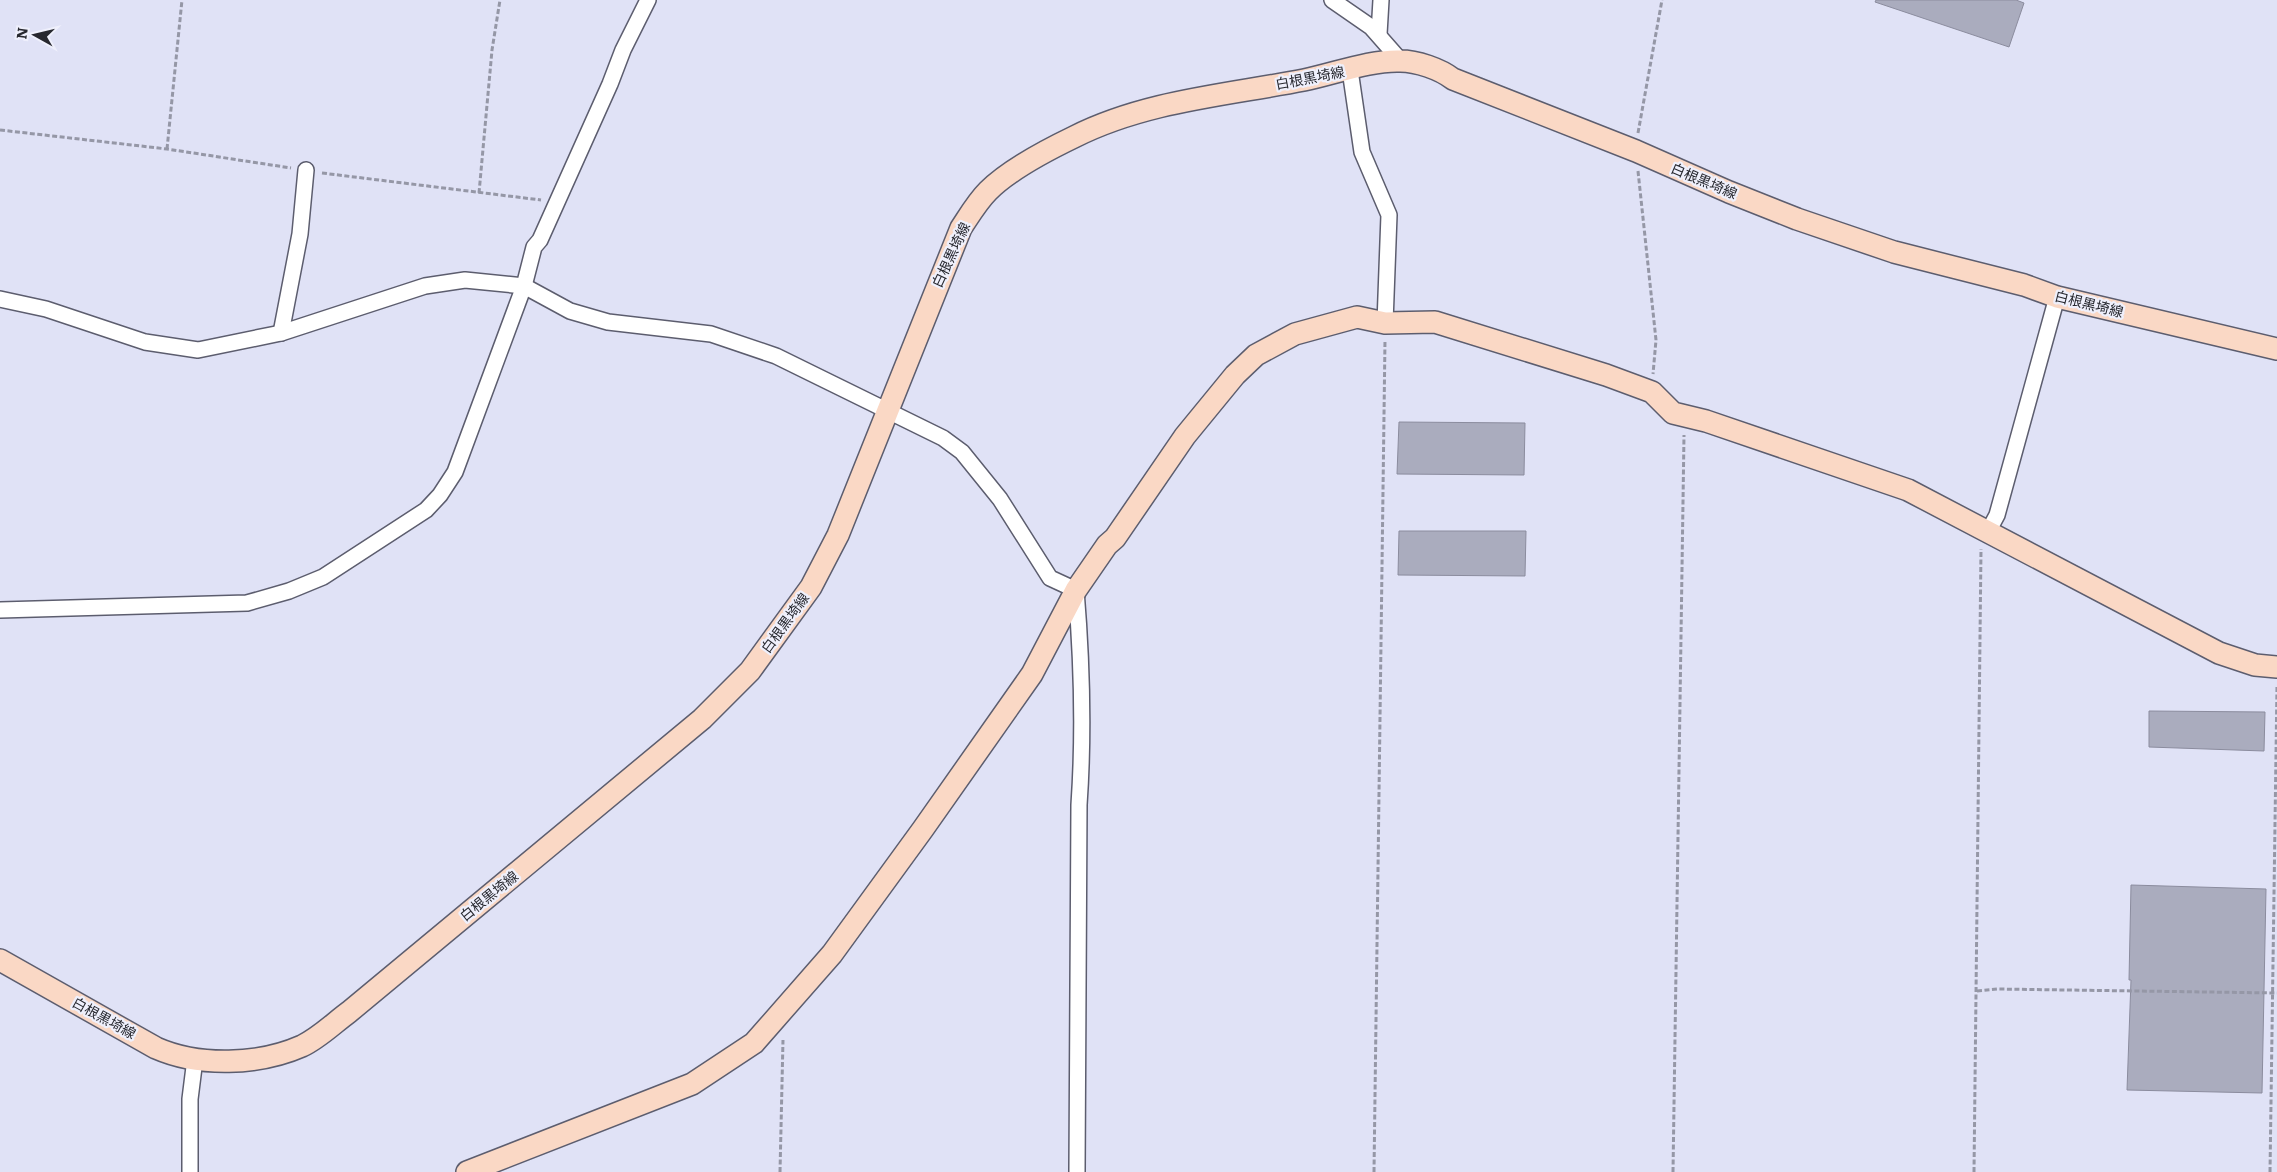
<svg xmlns="http://www.w3.org/2000/svg" width="2277" height="1172" font-family="Literata,'Noto Sans JP',serif">
  <style>
    .building { fill: #aaacbe; stroke: #8b8c9e }
    .lines { fill: none; stroke-linecap: round; stroke-linejoin: round }
    .street-casing { stroke: #5c5d6e; stroke-width: 18 }
    .secondary-casing { stroke: #5c5d6e; stroke-width: 24 }
    .path { stroke: #9597a6; stroke-width: 3; stroke-dasharray: 5 2.5; stroke-linecap: butt }
    .street { stroke: #fff; stroke-width: 15 }
    .secondary { stroke: #fad8c5; stroke-width: 21 }
    .labels { text-anchor: middle; stroke-width: 4.5; stroke-linejoin: round; paint-order: stroke }
    .street-label { font-size: 14px; fill: #27282f; stroke: #eff0fc }
  </style>
  <rect width="100%" height="100%" fill="#e0e2f6"/>
  <!-- building -->
  <g class="building">
    <polygon points="1876,0 2016,0 2024,3 2009,47 1875,2"/>
    <polygon points="1399,422 1525,423 1524,475 1397,474"/>
    <polygon points="1399,531 1526,531 1525,576 1398,575"/>
    <polygon points="2149,711 2265,712 2264,751 2149,747"/>
    <polygon points="2131,885 2266,889 2262,1093 2127,1090 2131,980 2129,980"/>
  </g>
  <g class="lines">
    <defs>
      <g id="street">
        <polyline points="1332,0 1371,27 1400,60"/>
        <polyline points="1379,34 1381,0"/>
        <polyline points="1350,70 1362,152 1389,215 1385,323"/>
        <path d="M0,299L46,309L145,342L198,350L281,333L425,286L465,280L524,286L570,311L608,322L711,334L776,356L943,438L962,452L1000,499L1050,578L1076,590C1082,662 1084,733 1079,805L1077,1172"/>
        <polyline points="281,333 300,234 306,170"/>
        <polyline points="1989,530 1997,515 2057,297"/>
        <polyline points="0,610 247,603 289,591 323,577 426,510 440,495 455,472 524,286 534,247 540,240 610,84 623,50 648,0"/>
        <polyline points="190,1172 190,1099 195,1059"/>
      </g>
      <g id="secondary">
        <path d="M0,960L156,1048C199,1067 259,1065 302,1046C319,1038 334,1023 349,1012L702,719L750,671L811,587L838,535L961,228C969,216 977,202 988,191C1009,170 1047,150 1074,137C1145,101 1227,95 1304,80C1334,74 1370,60 1400,61C1417,61 1440,69 1453,79L1636,151L1729,192L1797,219L1894,252L2024,285L2057,297L2277,349"/>
        <polyline points="467,1172 692,1084 754,1043 832,954 923,829 1032,674 1076,590 1107,545 1115,538 1185,436 1235,375 1256,355 1295,334 1357,317 1385,323 1435,322 1606,375 1652,392 1673,413 1706,421 1908,490 2219,653 2255,665 2277,667"/>
      </g>
    </defs>
    <!-- street casing -->
    <use href="#street" class="street-casing"/>
    <!-- secondary casing -->
    <use href="#secondary" class="secondary-casing"/>
    <!-- path -->
    <g class="path">
      <polyline points="0,130 167,149 291,168"/>
      <polyline points="1638,133 1662,0"/>
      <polyline points="167,149 182,0"/>
      <polyline points="1638,171 1656,340 1653,374"/>
      <polyline points="322,173 541,200"/>
      <polyline points="479,193 492,50 500,0"/>
      <polyline points="1977,991 1998,989 2277,993"/>
      <polyline points="780,1172 783,1040"/>
      <polyline points="1374,1172 1385,340"/>
      <polyline points="1673,1172 1684,435"/>
      <polyline points="1974,1172 1981,549"/>
      <polyline points="2270,1172 2277,685"/>
    </g>
    <!-- street -->
    <use href="#street" class="street"/>
    <!-- secondary -->
    <use href="#secondary" class="secondary"/>
  </g>
  <g class="labels">
    <!-- street labels -->
    <g class="street-label">
      <text transform="translate(1310 78) rotate(-11)" y="5">白根黒埼線</text>
      <text transform="translate(1704 181) rotate(23)" y="5">白根黒埼線</text>
      <text transform="translate(951 255) rotate(-65)" y="5">白根黒埼線</text>
      <text transform="translate(2089 304) rotate(14)" y="5">白根黒埼線</text>
      <text transform="translate(785 623) rotate(-54)" y="5">白根黒埼線</text>
      <text transform="translate(489 896) rotate(-39)" y="5">白根黒埼線</text>
      <text transform="translate(104 1018) rotate(29)" y="5">白根黒埼線</text>
    </g>
  </g>
  <!-- north arrow -->
  <g transform="translate(35 35) rotate(278)" stroke="#eff0fc" stroke-width="4" paint-order="stroke">
  <path d="M0-4L9 19L0 12L-9 19Z" fill="#27282f"/>
  <text y="-8" font-size="14" font-weight="bold" text-anchor="middle" fill="#27282f">N</text>
  </g>
</svg>
